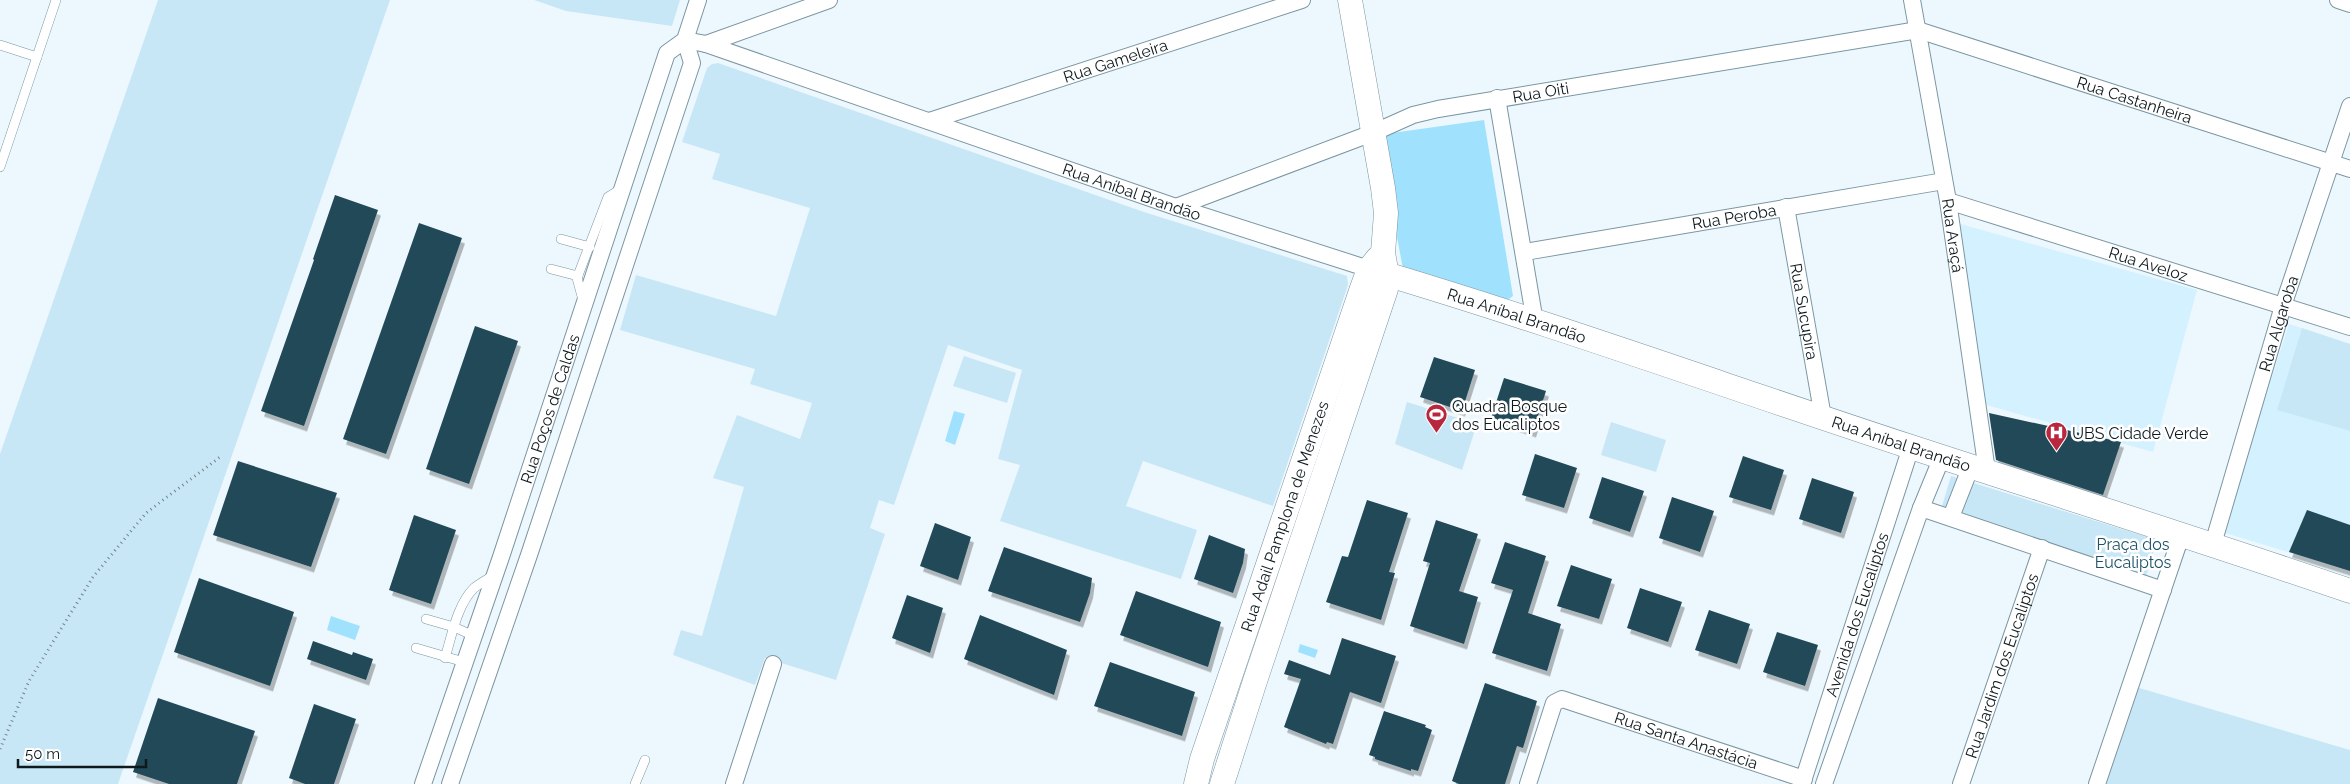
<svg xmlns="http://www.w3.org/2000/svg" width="2350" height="784" font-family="Raleway,sans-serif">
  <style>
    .built { fill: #d4f1ff }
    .green { fill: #c8e7f6 }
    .water { fill: #a0e1fe }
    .building { fill: #234959; filter: url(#shadow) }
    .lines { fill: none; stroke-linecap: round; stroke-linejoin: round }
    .lane-casing { stroke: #7b96a2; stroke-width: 10 }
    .street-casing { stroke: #7b96a2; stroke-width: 18 }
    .secondary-casing { stroke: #7b96a2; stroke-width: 25 }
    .path { stroke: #778287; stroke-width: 3; stroke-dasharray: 1 4; stroke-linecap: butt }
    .lane { stroke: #fff; stroke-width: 9 }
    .street { stroke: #fff; stroke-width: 16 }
    .secondary { stroke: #fff; stroke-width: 24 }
    .labels { text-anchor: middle; stroke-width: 5; stroke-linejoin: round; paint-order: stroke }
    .street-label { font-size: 16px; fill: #0e191d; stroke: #fff }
    .poi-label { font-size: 16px; fill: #0e191d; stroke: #fff; text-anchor: start }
    .park-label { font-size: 16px; fill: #205267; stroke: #fff }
  </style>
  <defs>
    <filter id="shadow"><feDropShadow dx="3" dy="5.5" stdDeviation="0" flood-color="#0004"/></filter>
  </defs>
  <rect width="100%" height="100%" fill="#edf8fe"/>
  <!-- built -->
  <g class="built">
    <polygon points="1953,222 2197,290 2153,452 1983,404"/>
    <polygon points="2289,324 2350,344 2350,571 2222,532"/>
  </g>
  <!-- green -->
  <g class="green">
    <polygon points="158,0 390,0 118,784 0,784 0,454"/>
    <polygon points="534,0 680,0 672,26 566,11"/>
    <polygon points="718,63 1144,212 1347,276 1348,285 1273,506 1143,461 1126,506 1197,530 1181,579 1000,521 1020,465 998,459 1022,370 948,345 894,505 879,500 870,528 885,534 836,680 765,658 755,685 673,655 681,630 702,636 744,487 713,478 737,415 800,439 812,403 750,384 755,369 620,330 636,275 776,316 810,208 712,179 720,154 682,142 707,68 712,64"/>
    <polygon points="2302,328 2350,344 2350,431 2277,410"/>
    <polygon points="964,356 1016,373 1007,403 953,386"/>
    <polygon points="1407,402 1477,424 1462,470 1395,444"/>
    <polygon points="1611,422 1666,440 1656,472 1601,455"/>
    <polygon points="1951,476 2157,540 2146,577 1942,506"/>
    <polygon points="2136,687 2350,750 2350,784 2104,784"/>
  </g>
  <!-- water -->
  <g class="water">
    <polygon points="1484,120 1513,296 1506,301 1403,269 1378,135"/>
    <polygon points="954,411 965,414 955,445 945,441"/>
    <polygon points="331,616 360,626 355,640 327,630"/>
    <polygon points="1300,644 1318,650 1315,658 1298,652"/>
  </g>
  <!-- building -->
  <g class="building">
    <polygon points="335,195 378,210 304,426 261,411 314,260 313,259"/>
    <polygon points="419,223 462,238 386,454 343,439"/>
    <polygon points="475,326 518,341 469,484 426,469"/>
    <polygon points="1434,357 1475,370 1462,411 1420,397"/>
    <polygon points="1504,378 1546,391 1533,432 1491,418"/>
    <polygon points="1989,413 2121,442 2103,495 1996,460"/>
    <polygon points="1535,454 1577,468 1564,508 1522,495"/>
    <polygon points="1743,456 1784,470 1771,510 1729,497"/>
    <polygon points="238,461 337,493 311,567 213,535"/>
    <polygon points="1602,477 1644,491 1630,532 1589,518"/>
    <polygon points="1812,478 1854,492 1841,533 1799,519"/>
    <polygon points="1672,497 1714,511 1700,552 1659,538"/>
    <polygon points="1367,500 1408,513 1389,572 1395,573 1381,620 1326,602 1342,556 1348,557"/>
    <polygon points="2307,510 2350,525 2350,571 2289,552"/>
    <polygon points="414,515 456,530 431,604 389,590"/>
    <polygon points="1436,520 1478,534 1459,591 1478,597 1464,644 1410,626 1430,563 1423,561"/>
    <polygon points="935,523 971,537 958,580 920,566"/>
    <polygon points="1209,535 1245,549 1243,563 1233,593 1194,579"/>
    <polygon points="1505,542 1546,556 1528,613 1561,624 1547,671 1492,653 1513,590 1491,583"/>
    <polygon points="1004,547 1092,578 1090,593 1080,622 988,591"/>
    <polygon points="1571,565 1612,579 1599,619 1557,606"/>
    <polygon points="199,578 294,612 270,686 174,652"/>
    <polygon points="1640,588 1682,602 1668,642 1627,628"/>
    <polygon points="1136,591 1221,622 1208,667 1120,635"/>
    <polygon points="907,595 943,608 930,653 892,638"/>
    <polygon points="1709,610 1750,624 1737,664 1695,650"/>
    <polygon points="980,615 1067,650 1054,695 964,659"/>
    <polygon points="1777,632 1818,645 1805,686 1763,672"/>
    <polygon points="1342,638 1396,656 1381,703 1350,692 1333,744 1327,742 1326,744 1284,727 1301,679 1284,674 1289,660 1330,675"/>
    <polygon points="313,641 352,655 353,652 373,659 366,680 307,659"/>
    <polygon points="1110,662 1195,692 1182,736 1094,706"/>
    <polygon points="1485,683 1537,701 1523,748 1517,746 1505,784 1459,784 1452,781"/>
    <polygon points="158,698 255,731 237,784 169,784 133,772"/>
    <polygon points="314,704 356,719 334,784 305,784 289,778"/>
    <polygon points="1384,711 1426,725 1425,727 1432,730 1418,771 1411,769 1411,771 1375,759 1375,757 1369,755"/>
  </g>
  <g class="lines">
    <defs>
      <g id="lane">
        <polyline points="0,45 37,57"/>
        <polyline points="0,167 56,0"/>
        <polyline points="561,239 590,247"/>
        <polyline points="551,269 578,276"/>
        <polyline points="583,300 577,278 608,197 621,189"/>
        <polyline points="426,619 454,627 474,636"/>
        <polyline points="416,648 464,662"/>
        <path d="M445,658C452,635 457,605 474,588C480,583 488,579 494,575"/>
        <polyline points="635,784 645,760"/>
      </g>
      <g id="street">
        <path id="s1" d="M1912,0L1948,201L1987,471"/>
        <polyline points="2338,0 2350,4"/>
        <path id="s2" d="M685,40L706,44L1176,207L1369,269"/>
        <polyline points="706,44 829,0"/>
        <polyline points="1497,98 1535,322"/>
        <path id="s3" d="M929,121L1302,0"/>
        <path id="s4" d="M1948,201L2350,327"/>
        <path id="s5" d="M1176,207L1375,132L1413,115L1438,109L1918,30L2350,169"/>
        <path id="s6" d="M1786,207L1823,417"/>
        <path id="s7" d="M1525,252L1944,181"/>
        <polyline points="1921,508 2163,590"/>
        <polyline points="1951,517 1971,466"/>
        <path id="s8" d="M2213,544L2283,306L2350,106"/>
        <path id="s9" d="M423,784L501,557L667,53L685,40L698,0"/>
        <polyline points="450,784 529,555 692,63 685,40"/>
        <polyline points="734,784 773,664"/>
        <path id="s10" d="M1528,784L1554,703L1562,699L1804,779"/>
        <path id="s11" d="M1802,784L1911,447"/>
        <polyline points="1824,784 1921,508 1942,457"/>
        <path id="s12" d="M1961,784L2042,548"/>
        <polyline points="2097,784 2182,533"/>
      </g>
      <g id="secondary">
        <path id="s13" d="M1369,269C1551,323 1731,388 1911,447C2058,495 2204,541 2350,591"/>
        <path id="s14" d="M1196,784L1202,759L1361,291L1369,269L1378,258"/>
        <polyline points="1222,784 1255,681 1386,289 1387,275 1383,253 1386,213 1383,188 1350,0"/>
      </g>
    </defs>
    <!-- lane casing -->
    <use href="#lane" class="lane-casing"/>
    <!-- street casing -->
    <use href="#street" class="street-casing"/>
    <!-- secondary casing -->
    <use href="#secondary" class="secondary-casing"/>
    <!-- path -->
    <polyline class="path" points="0,749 29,681 93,577 146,513 220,457"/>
    <!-- lane -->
    <use href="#lane" class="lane"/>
    <!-- street -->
    <use href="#street" class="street"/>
    <!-- secondary -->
    <use href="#secondary" class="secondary"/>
  </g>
  <!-- icons -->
  <defs>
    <symbol id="stadium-pin" viewBox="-11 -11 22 30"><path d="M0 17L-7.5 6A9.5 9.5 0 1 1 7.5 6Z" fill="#b8273e" stroke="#fff"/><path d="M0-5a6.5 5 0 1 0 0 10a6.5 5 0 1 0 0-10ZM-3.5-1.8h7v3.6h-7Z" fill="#fff"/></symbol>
    <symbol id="hospital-pin" viewBox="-11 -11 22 30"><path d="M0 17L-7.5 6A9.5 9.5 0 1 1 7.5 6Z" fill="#b8273e" stroke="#fff"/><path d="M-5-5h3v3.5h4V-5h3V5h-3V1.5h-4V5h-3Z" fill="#fff"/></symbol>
  </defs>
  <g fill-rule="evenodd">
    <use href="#stadium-pin" x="1424" y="402" width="25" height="34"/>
    <use href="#hospital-pin" x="2044" y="420" width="25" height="34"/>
  </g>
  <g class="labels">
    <!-- street labels -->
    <g class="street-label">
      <text dy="6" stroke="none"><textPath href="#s3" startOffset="196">Rua Gameleira</textPath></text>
      <text dy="6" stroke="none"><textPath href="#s5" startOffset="384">Rua Oiti</textPath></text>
      <text dy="6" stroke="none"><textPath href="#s5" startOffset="994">Rua Castanheira</textPath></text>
      <text dy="6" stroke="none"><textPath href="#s2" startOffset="472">Rua Aníbal Brandão</textPath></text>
      <text dy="6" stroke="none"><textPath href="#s7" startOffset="212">Rua Peroba</textPath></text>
      <text dy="6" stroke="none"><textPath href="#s1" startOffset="239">Rua Araçá</textPath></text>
      <text dy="6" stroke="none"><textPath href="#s4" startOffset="210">Rua Aveloz</textPath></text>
      <text dy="6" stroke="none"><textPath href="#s6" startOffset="106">Rua Sucupira</textPath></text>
      <text dy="6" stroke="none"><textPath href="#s13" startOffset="155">Rua Aníbal Brandão</textPath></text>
      <text dy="6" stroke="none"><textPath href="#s8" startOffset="230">Rua Algaroba</textPath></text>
      <text dy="6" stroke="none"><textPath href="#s9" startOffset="396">Rua Poços de Caldas</textPath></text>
      <text dy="6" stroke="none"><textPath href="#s13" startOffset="560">Rua Aníbal Brandão</textPath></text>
      <text dy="6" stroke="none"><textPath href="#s14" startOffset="282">Rua Adail Pamplona de Menezes</textPath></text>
      <text dy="6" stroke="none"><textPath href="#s11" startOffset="178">Avenida dos Eucaliptos</textPath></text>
      <text dy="6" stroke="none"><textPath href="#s12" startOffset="125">Rua Jardim dos Eucaliptos</textPath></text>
      <text dy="6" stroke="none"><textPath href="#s10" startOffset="225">Rua Santa Anastácia</textPath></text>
    </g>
    <!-- poi labels -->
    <g class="poi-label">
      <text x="1452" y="412">Quadra Bosque<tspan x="1452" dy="18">dos Eucaliptos</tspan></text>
      <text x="2072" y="439">UBS Cidade Verde</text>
    </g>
    <!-- park labels -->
    <g class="park-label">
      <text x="2133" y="550">Praça dos<tspan x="2133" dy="18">Eucaliptos</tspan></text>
    </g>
  </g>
  <!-- scale -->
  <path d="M18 759v8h128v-8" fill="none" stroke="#0e191d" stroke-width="2.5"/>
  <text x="25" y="759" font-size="15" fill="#0e191d" stroke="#ffffff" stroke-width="4" paint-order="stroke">50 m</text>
</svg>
